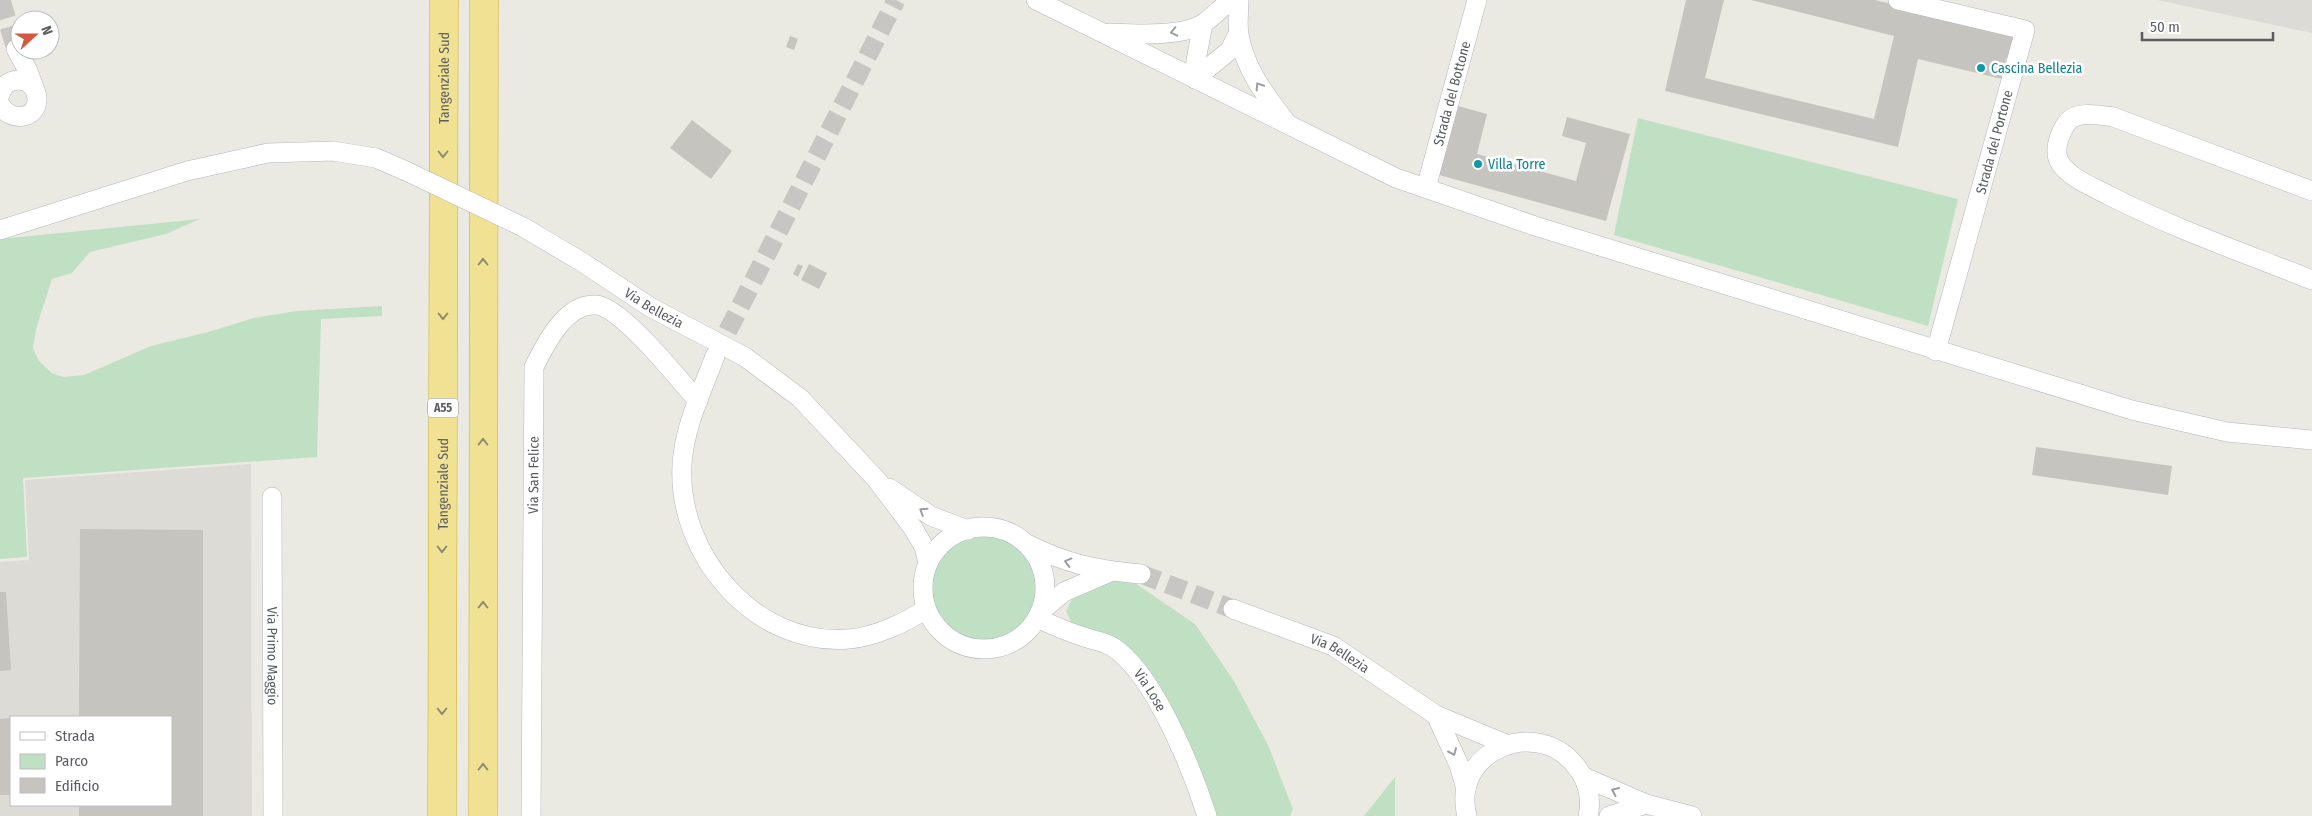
<svg xmlns="http://www.w3.org/2000/svg" width="2312" height="816" font-family="'Fira Sans Condensed',sans-serif">
  <style>
    .industrial { fill: #dddbd6; fill-rule: evenodd }
    .green { fill: #c0e0c3 }
    .building { fill: #c6c4be }
    .lines { fill: none; stroke-linecap: round; stroke-linejoin: round }
    .minor-tunnel { stroke: #c7c6c2; stroke-width: 19; stroke-dasharray: 19 9; stroke-linecap: butt }
    .minor-casing { stroke: #b4b6bb; stroke-width: 20 }
    .highway-casing { stroke: #d4aa19; stroke-width: 29 }
    .minor { stroke: #fff; stroke-width: 19 }
    .highway { stroke: #f0e193; stroke-width: 28 }
    .minor-bridge-casing { stroke: #b4b6bb; stroke-width: 20; stroke-linecap: butt }
    .minor-bridge { stroke: #fff; stroke-width: 19 }
    .oneway { stroke: #9c9da0 }
    .oneway2 { stroke: #8e8b72 }
    .culture-dot { fill: #0f9aa8; stroke: #fff; stroke-width: 2 }
    .labels { text-anchor: middle; stroke-width: 5; stroke-linejoin: round; paint-order: stroke }
    .shield { fill: #fff; stroke: #8c8d90; stroke-width: 1 }
    .shield-label { font-size: 12px; font-weight: bold; fill: #5a5c61 }
    .culture-label { font-size: 14px; fill: #0d838f; stroke: #fff; text-anchor: start }
    .street-label { font-size: 14px; fill: #5a5c61; stroke: #fff }
  </style>
  <rect width="100%" height="100%" fill="#ebeae2"/>
  <!-- industrial -->
  <g class="industrial">
    <polygon points="2157,0 2312,0 2312,33"/>
    <path d="M251,464L252,816H0V562L29,560L25,480ZM11,717H171V805H11Z"/>
  </g>
  <!-- green -->
  <g class="green">
    <polygon points="1638,118 1958,199 1928,326 1614,235"/>
    <polygon points="200,219 166,234 90,252 72,273 52,279 36,329 33,348 39,361 52,373 63,377 84,375 151,346 208,332 254,318 296,311 382,306 382,316 321,319 317,457 23,478 27,557 0,559 0,239"/>
    <circle cx="984" cy="588" r="61"/>
    <polygon points="1107,578 1135,583 1195,624 1234,681 1250,711 1268,745 1293,809 1290,816 1214,816 1170,710 1082,629 1071,622 1066,611 1075,593"/>
    <polygon points="1395,777 1395,816 1364,816"/>
  </g>
  <!-- building -->
  <g class="building">
    <polygon points="1686,0 1724,0 1705,78 1874,119 1894,36 1751,0 1875,0 2016,34 2010,59 2006,58 2002,79 1918,59 1898,147 1665,91"/>
    <polygon points="790,36 798,39 794,50 786,47"/>
    <polygon points="1458,106 1487,114 1477,154 1576,181 1586,143 1562,136 1567,117 1630,134 1606,221 1439,175"/>
    <polygon points="692,120 732,151 711,179 670,148"/>
    <polygon points="798,264 803,266 798,277 793,274"/>
    <polygon points="809,264 827,273 819,289 801,280"/>
    <polygon points="2036,447 2172,466 2168,495 2032,475"/>
    <polygon points="80,529 203,530 203,816 79,816 79,805 171,805 171,717 79,717"/>
    <polygon points="0,592 6,592 11,670 0,671"/>
    <polygon points="11,718 11,795 0,795 0,719"/>
  </g>
  <g class="lines">
    <!-- minor-tunnel -->
    <g class="minor-tunnel">
      <polyline points="1,0 16,49"/>
      <polyline points="715,356 896,0"/>
      <polyline points="1141,574 1233,609"/>
    </g>
    <defs>
      <g id="minor">
        <polyline points="1036,0 1396,178 1535,226 2132,410 2227,432 2312,440"/>
        <path d="M1239,0C1239,11 1237,24 1239,35C1245,69 1265,95 1286,122"/>
        <polyline points="1898,0 2025,30 1936,351"/>
        <path d="M1110,33C1134,34 1184,37 1204,23C1214,16 1222,7 1231,0"/>
        <polyline points="16,49 28,71 35,90"/>
        <polyline points="1195,79 1230,50 1238,34"/>
        <polyline points="1195,79 1196,60 1203,24"/>
        <path d="M0,95C5,74 35,76 37,98C38,120 9,123 0,104"/>
        <path id="s1" d="M1426,188L1477,0"/>
        <path d="M2312,191L2113,117C2099,115 2075,110 2066,124C2059,135 2053,151 2060,163C2070,178 2093,187 2108,195C2173,228 2244,253 2312,280"/>
        <path id="s2" d="M523,227L582,262L650,307L745,357L800,398L876,479L913,528L924,547L928,563"/>
        <polyline points="0,230 187,171 268,153 333,151 376,158 406,171"/>
        <path d="M715,356C702,391 684,427 682,465C677,555 755,647 849,639C874,637 905,623 926,609"/>
        <polyline points="889,488 931,516 968,530"/>
        <path id="s3" d="M272,497L273,816"/>
        <circle cx="984" cy="588" r="61"/>
        <path d="M1027,544C1067,564 1096,570 1141,574"/>
        <path id="s4" d="M1233,609L1333,646L1436,715L1508,745"/>
        <polyline points="1040,612 1064,592 1112,571"/>
        <path id="s5" d="M1037,618C1052,625 1068,632 1084,637C1093,640 1105,642 1113,647C1154,674 1192,769 1207,816"/>
        <polyline points="1436,715 1459,765 1466,789"/>
        <polyline points="1584,777 1646,804 1692,816"/>
        <path id="s6" d="M531,816L534,367C545,345 565,303 596,305C622,307 679,380 698,401"/>
        <path d="M1467,816C1450,750 1540,714 1578,769C1588,782 1592,800 1588,816"/>
        <polyline points="1609,816 1646,804"/>
      </g>
      <g id="highway">
        <path id="s7" d="M442,816L444,0"/>
        <polyline points="483,816 484,0"/>
      </g>
    </defs>
    <!-- minor casing -->
    <use href="#minor" class="minor-casing"/>
    <!-- highway casing -->
    <use href="#highway" class="highway-casing"/>
    <!-- minor -->
    <use href="#minor" class="minor"/>
    <!-- highway -->
    <use href="#highway" class="highway"/>
    <defs>
      <polyline id="minor-bridge" points="406,171 523,227"/>
    </defs>
    <!-- minor-bridge casing -->
    <use href="#minor-bridge" class="minor-bridge-casing"/>
    <!-- minor-bridge -->
    <use href="#minor-bridge" class="minor-bridge"/>
  </g>
  <!-- one-way arrows -->
  <defs><path id="oneway-chevron" d="M-2-3.5L2.5 0L-2 3.5" fill="none" stroke-width="1.6" stroke-linecap="round" stroke-linejoin="round" transform="scale(1.25)"/></defs>
  <g class="oneway">
    <use href="#oneway-chevron" transform="translate(1174 32) rotate(167)"/>
    <use href="#oneway-chevron" transform="translate(1259 86) rotate(-122)"/>
    <use href="#oneway-chevron" transform="translate(923 511) rotate(-147)"/>
    <use href="#oneway-chevron" transform="translate(1068 562) rotate(-165)"/>
    <use href="#oneway-chevron" transform="translate(1453 752) rotate(66)"/>
    <use href="#oneway-chevron" transform="translate(1615 791) rotate(-156)"/>
  </g>
  <g class="oneway2">
    <use href="#oneway-chevron" transform="translate(443 154) rotate(90)"/>
    <use href="#oneway-chevron" transform="translate(483 262) rotate(-90)"/>
    <use href="#oneway-chevron" transform="translate(443 316) rotate(90)"/>
    <use href="#oneway-chevron" transform="translate(483 442) rotate(-90)"/>
    <use href="#oneway-chevron" transform="translate(442 549) rotate(90)"/>
    <use href="#oneway-chevron" transform="translate(483 605) rotate(-90)"/>
    <use href="#oneway-chevron" transform="translate(442 711) rotate(90)"/>
    <use href="#oneway-chevron" transform="translate(483 767) rotate(-90)"/>
  </g>
  <!-- markers -->
  <g class="culture-dot">
    <circle cx="1981" cy="68" r="5"/>
    <circle cx="1478" cy="164" r="5"/>
  </g>
  <g class="labels">
    <!-- shield labels -->
    <rect class="shield" x="428" y="398.5" width="30" height="19" rx="4"/>
    <g class="shield-label">
      <text x="443" y="412">A55</text>
    </g>
    <!-- culture labels -->
    <g class="culture-label">
      <text x="1991" y="73">Cascina Bellezia</text>
      <text x="1488" y="169">Villa Torre</text>
    </g>
    <!-- street labels -->
    <g class="street-label">
      <text dy="5" stroke="none"><textPath href="#s7" startOffset="738">Tangenziale Sud</textPath></text>
      <text dy="5" stroke="none"><textPath href="#s1" startOffset="98">Strada del Bottone</textPath></text>
      <text transform="translate(1994 142) rotate(-75)" y="5">Strada del Portone</text>
      <text dy="5" stroke="none"><textPath href="#s2" startOffset="154">Via Bellezia</textPath></text>
      <text dy="5" stroke="none"><textPath href="#s6" startOffset="341">Via San Felice</textPath></text>
      <text dy="5" stroke="none"><textPath href="#s7" startOffset="332">Tangenziale Sud</textPath></text>
      <text dy="5" stroke="none"><textPath href="#s4" startOffset="116">Via Bellezia</textPath></text>
      <text dy="5" stroke="none"><textPath href="#s3" startOffset="159">Via Primo Maggio</textPath></text>
      <text dy="5" stroke="none"><textPath href="#s5" startOffset="139">Via Lose</textPath></text>
    </g>
  </g>
  <!-- legend -->
  <rect x="10" y="716" width="162" height="90" fill="#ffffff" stroke="#bdbec0"/>
  <rect x="20" y="732" width="25" height="8" fill="#ffffff" stroke="#bdbec0"/>
  <text x="55" y="741" font-size="15" fill="#5a5c61">Strada</text>
  <rect x="20" y="754" width="25" height="15" fill="#c0e0c3" stroke="#bdbec0"/>
  <text x="55" y="766" font-size="15" fill="#5a5c61">Parco</text>
  <rect x="20" y="778" width="25" height="15" fill="#c6c4be" stroke="#bdbec0"/>
  <text x="55" y="791" font-size="15" fill="#5a5c61">Edificio</text>
  <!-- north arrow -->
  <g transform="translate(35 35) rotate(69)"><circle r="24" fill="#ffffff" stroke="#bdbec0"/>
  <path d="M0-4L9 19L0 12L-9 19Z" fill="#d5573e"/>
  <text y="-8" font-size="14" font-weight="bold" text-anchor="middle" fill="#5a5c61">N</text>
  </g>
  <!-- scale -->
  <path d="M2142 32v8h131v-8" fill="none" stroke="#5a5c61" stroke-width="2.5"/>
  <text x="2150" y="32" font-size="15" fill="#5a5c61" stroke="#ffffff" stroke-width="4" paint-order="stroke">50 m</text>
</svg>
